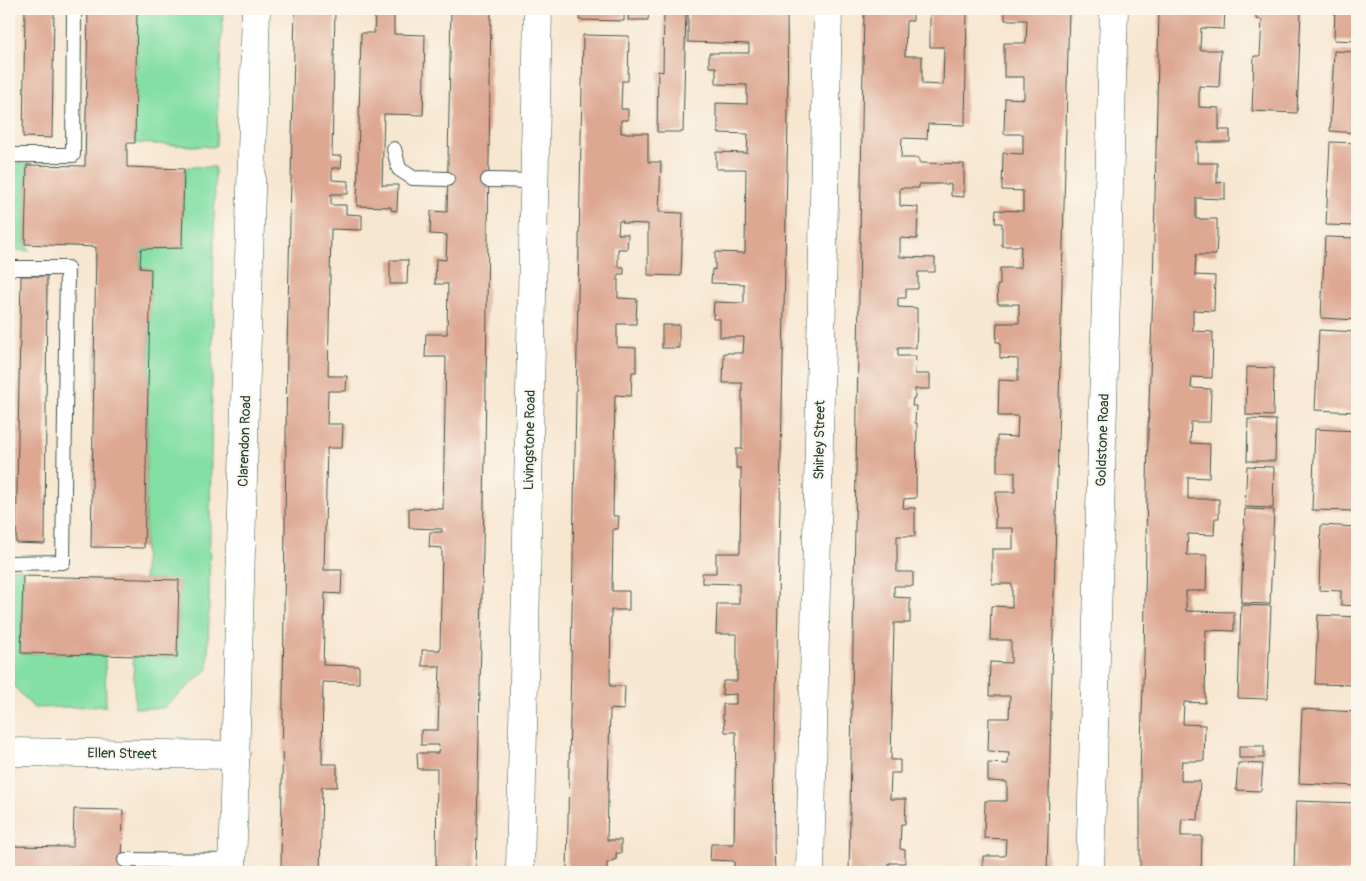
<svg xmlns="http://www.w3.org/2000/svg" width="1366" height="881" font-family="Pangolin,sans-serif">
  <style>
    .green { fill: #84dfa5; stroke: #528e6c }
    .building { fill: #dda792 }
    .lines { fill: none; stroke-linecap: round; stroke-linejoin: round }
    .service-casing { stroke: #3f564b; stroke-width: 16 }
    .minor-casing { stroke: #3f564b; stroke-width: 29 }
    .service { stroke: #fff; stroke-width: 14 }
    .minor { stroke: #fff; stroke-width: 28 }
    .labels { text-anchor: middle; stroke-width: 4; stroke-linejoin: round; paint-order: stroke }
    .street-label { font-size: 14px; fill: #1f3d34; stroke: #fbf7ec }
  </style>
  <rect width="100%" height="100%" fill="#fbf7ec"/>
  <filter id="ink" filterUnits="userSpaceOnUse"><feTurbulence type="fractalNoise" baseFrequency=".02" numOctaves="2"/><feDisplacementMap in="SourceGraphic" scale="10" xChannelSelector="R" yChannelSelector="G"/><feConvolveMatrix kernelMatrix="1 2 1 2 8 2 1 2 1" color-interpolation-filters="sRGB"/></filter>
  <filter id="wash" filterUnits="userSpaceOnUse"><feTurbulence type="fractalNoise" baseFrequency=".0096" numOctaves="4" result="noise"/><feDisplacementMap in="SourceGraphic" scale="20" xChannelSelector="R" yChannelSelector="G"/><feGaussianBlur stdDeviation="1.12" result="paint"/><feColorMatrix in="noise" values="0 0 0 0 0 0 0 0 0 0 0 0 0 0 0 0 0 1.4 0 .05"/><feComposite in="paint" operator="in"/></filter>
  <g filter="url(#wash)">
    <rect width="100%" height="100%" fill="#f7e6d0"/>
    <!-- green -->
    <g class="green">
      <polygon points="137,9 223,9 216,146 213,147 135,143"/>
      <polygon points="9,162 32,164 27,165 25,244 30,251 9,250"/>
      <polygon points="189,167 215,167 208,669 164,708 135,708 133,656 177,657 179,581 144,579 151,269 140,268 141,249 182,248 184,169"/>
      <polygon points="9,568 21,569 23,576 21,653 105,655 106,706 34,708 9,681"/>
    </g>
    <g id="blocks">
      <!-- building -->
      <g class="building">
        <polygon points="25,9 54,9 52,138 23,137"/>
        <polygon points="88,9 137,9 135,143 127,143 127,167 184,169 182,248 141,249 140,268 151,269 144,548 91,547 96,247 25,244 27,165 85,166"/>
        <polygon points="295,9 335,9 332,156 342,156 341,168 332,168 332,180 348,181 348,194 331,194 331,205 346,205 346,214 362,215 362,230 331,229 328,376 347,376 346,391 328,391 327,424 343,424 342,448 327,448 324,570 342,570 341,594 325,593 323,665 359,666 359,683 323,682 322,764 337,764 337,787 322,787 320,872 281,872 287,350"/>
        <polygon points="451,9 491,9 485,456 476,872 436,872 437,769 418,769 417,753 438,753 439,745 421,745 421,730 438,730 440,666 422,666 422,650 440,650 442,548 429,547 430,532 442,532 442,529 409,528 409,508 443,509 446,357 425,357 426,334 447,334 448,284 435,284 436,259 446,260 447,235 430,234 431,211 447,212"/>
        <polygon points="579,9 624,9 624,21 579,20"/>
        <polygon points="629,9 649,9 648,20 628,20"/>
        <polygon points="664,9 686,9 683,132 657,132 658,71 663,72"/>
        <polygon points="688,9 787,9 788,119 775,746 774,845 775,872 734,872 734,861 710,860 711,844 734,844 736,732 725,732 724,719 723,719 723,704 736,704 736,694 722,695 723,681 737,681 737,634 716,634 717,604 739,604 739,584 702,583 702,573 716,573 716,553 740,553 741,468 736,468 736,449 742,449 742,383 723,383 724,353 743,353 744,337 720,337 720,319 713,319 714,302 744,303 744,284 711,283 712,269 715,270 715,252 745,253 746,169 716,169 716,152 747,153 748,134 718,133 718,117 716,117 716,103 747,104 747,85 716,84 716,67 709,67 709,53 749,53 749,44 688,42"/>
        <polygon points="864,9 913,9 913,21 906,21 905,56 922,56 922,84 943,85 944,47 930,47 930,9 967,9 965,125 928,124 927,139 902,138 901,158 919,158 919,163 964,164 964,197 951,196 951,184 919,184 919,188 900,188 900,206 918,207 917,239 900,238 900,257 935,258 935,272 918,272 918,289 906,289 906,298 898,298 898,307 917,308 917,323 916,348 898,348 898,356 916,356 915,374 930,374 930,389 915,389 915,398 913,398 912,406 916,406 915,423 917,423 916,498 904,499 903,508 915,508 915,536 897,536 897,572 913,572 913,586 894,586 894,597 910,598 910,623 894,623 891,760 900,760 900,773 891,773 890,799 906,799 905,824 901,824 900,849 905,850 905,863 889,863 889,872 849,872"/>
        <polygon points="1005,9 1069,9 1047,872 983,872 983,856 1005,856 1006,839 984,838 985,801 1007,801 1007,782 988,781 988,763 1008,764 1009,752 988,751 989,718 1009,718 1010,696 989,696 990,662 1011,663 1011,640 990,640 991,606 1012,607 1012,584 992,584 992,549 1013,549 1013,528 995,528 996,492 1015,492 1015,472 997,472 997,436 1017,437 1018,416 998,416 999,380 1018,381 1018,359 1000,358 1000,342 996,342 997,323 1019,323 1019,304 998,304 997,285 1000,285 1000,268 1020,268 1021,246 1002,246 1002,223 995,223 996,210 1023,211 1023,191 1002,190 1003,153 1023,154 1023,134 1004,134 1005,98 1024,99 1024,77 1004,77 1004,43 1026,43 1027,20 1005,20"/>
        <polygon points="1159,9 1225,9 1224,29 1201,28 1200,50 1221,50 1219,87 1199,86 1199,107 1219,108 1219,130 1230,130 1230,142 1197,142 1197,163 1217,163 1217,183 1225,182 1225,199 1196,198 1196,219 1217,219 1217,239 1216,255 1196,255 1195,275 1215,276 1214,311 1193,310 1193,331 1213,332 1212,378 1192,377 1191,388 1211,389 1210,422 1191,422 1190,443 1210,444 1209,478 1188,477 1188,499 1219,499 1219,518 1215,518 1214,535 1188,534 1187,555 1207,555 1206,591 1186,591 1186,611 1234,612 1234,631 1206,630 1205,703 1184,702 1183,724 1205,725 1204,761 1182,761 1181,774 1181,781 1200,781 1198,820 1182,819 1181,829 1181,836 1202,836 1201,872 1140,872 1140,772 1144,656 1148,432 1153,290"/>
        <polygon points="1256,9 1301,9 1297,113 1252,111 1254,56 1260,56 1262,20 1256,19"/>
        <polygon points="1335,9 1357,9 1357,41 1334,40"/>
        <polygon points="394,15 394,34 425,35 423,115 384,114 382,185 398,185 397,211 391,210 391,207 357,206 361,33 374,33 375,16"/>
        <polygon points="583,35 629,36 628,81 622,81 621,109 628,109 628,120 621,120 621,133 648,133 648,162 661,162 659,212 683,213 681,276 648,275 648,224 623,223 623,221 619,221 618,234 628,234 627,249 618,249 618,267 624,267 624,274 618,274 618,298 637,299 636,324 617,324 617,347 636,348 636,372 632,372 631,396 615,395 613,516 619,516 618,529 613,529 612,591 629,591 629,610 611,610 610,686 625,686 624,710 610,709 607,840 621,840 621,853 616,853 616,859 607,863 607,872 567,872"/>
        <polygon points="1334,51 1357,52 1357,133 1330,131"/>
        <polygon points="1330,142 1357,143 1357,226 1326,225"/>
        <polygon points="1325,237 1357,238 1357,320 1321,318"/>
        <polygon points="390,260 408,260 407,284 390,284"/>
        <polygon points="21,276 47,276 45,544 16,543"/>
        <rect x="662" y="325" width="17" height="23"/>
        <polygon points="1319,330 1357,332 1357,412 1315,410"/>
        <polygon points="1247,367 1274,368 1273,416 1246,415"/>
        <polygon points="1248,419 1276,420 1275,461 1247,461"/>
        <polygon points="1315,429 1357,431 1357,511 1312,510"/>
        <polygon points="1247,466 1274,467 1273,508 1245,507"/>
        <polygon points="1245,509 1274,510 1270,604 1241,603"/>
        <polygon points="1321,525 1357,527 1357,606 1341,605 1341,591 1319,590"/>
        <polygon points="23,576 179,580 177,657 21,653"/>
        <polygon points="1241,605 1271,606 1267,699 1238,698"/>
        <polygon points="1318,615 1357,617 1357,685 1315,684"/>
        <polygon points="1302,709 1357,712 1357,786 1299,783"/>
        <rect x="1239" y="746" width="25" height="12"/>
        <polygon points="1238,763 1263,764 1261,791 1236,790"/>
        <polygon points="1296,801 1357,803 1355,872 1294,872"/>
        <polygon points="74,809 123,810 122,872 9,872 9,846 73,847"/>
      </g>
    </g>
  </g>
  <g filter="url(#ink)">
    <use href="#blocks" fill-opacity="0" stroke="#3f564b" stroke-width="1"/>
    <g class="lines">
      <defs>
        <g id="service">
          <polyline points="394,149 399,169 413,178 447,179"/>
          <polyline points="9,155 73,155 74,9"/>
          <polyline points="488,180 534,181"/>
          <polyline points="9,268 67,268 63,562 9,563"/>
          <polyline points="125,860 232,861"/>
        </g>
        <g id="minor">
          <polyline points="9,752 236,755"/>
          <polyline points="232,872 256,9"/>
          <polyline points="520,872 538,9"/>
          <polyline points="810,872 828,9"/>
          <polyline points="1090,872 1114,9"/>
        </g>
      </defs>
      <!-- service casing -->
      <use href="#service" class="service-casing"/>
      <!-- minor casing -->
      <use href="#minor" class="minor-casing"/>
      <!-- service -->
      <use href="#service" class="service"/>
      <!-- minor -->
      <use href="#minor" class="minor"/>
    </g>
  </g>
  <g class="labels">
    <!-- street labels -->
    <g class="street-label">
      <text transform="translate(529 440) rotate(-89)" y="5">Livingstone Road</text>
      <text transform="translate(819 440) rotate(-89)" y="5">Shirley Street</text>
      <text transform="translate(1102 440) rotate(-88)" y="5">Goldstone Road</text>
      <text transform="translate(244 441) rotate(-88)" y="5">Clarendon Road</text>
      <text transform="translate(122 753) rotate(1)" y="5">Ellen Street</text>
    </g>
  </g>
  <!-- margin -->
  <rect width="1366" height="881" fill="none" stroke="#fbf7ec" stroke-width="30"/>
</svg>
